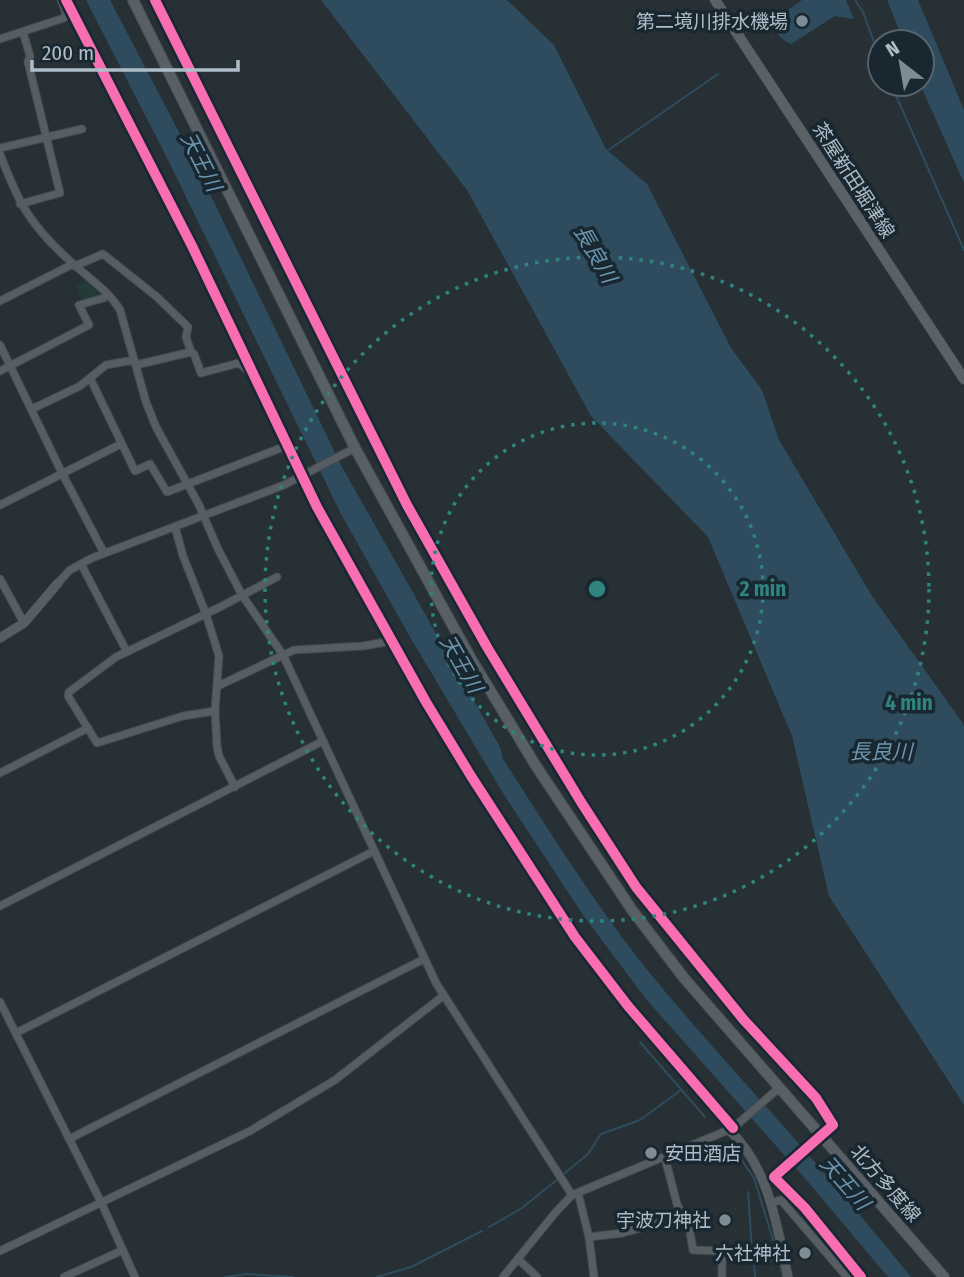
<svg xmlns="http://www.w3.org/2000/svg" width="964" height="1277" font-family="'Fira Sans Condensed','Noto Sans JP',sans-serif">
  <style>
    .green { fill: #233a39 }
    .water { fill: #2f4c5e }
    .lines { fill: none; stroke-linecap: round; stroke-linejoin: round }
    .stream { stroke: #2f4c5e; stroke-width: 2 }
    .minor-casing { stroke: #444b4f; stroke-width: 9 }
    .tertiary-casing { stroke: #444b4f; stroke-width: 10 }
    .secondary-casing { stroke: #444b4f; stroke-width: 11 }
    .primary-casing { stroke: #434c52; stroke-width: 12 }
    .minor { stroke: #565e64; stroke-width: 7 }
    .tertiary { stroke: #565e64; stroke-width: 9 }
    .secondary { stroke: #5a6268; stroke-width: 10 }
    .primary { stroke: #586066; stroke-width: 10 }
    .cycleway-casing { stroke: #192730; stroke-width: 15 }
    .cycleway { stroke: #f96db3; stroke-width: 10 }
    .ring { fill: none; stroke: #2f8480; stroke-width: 3.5; stroke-dasharray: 3.5 7 }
    .poi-dot { fill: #7e8c95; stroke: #192730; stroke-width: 2.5 }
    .labels { text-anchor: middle; stroke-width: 7; stroke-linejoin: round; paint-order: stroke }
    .poi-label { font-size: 19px; fill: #aebdc8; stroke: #192730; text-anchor: end }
    .street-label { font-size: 19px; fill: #aebdc8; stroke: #192730 }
    .water-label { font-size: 21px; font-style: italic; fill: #6c96ae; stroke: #192730 }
    .centre { fill: #2f8480; stroke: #192730; stroke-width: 3.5 }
    .ring-label { font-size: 21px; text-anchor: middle; font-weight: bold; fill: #2f8480; stroke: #192730; stroke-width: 7; stroke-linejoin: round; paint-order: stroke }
  </style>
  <rect width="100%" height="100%" fill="#263035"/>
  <!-- green -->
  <polygon class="green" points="86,280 102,295 83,301 76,286"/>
  <!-- water -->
  <g class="water">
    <path d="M86,0H110L194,161L341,465L500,747L503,759C548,829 592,900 644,966C700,1035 761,1099 819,1167C850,1203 881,1240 911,1277H888L809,1183L646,999L583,915L503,793L410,637L341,514L166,156Z"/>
    <polygon points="321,0 507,0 554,45 606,149 647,184 731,348 762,390 779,440 872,596 962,722 964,727 964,1105 829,896 792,736 708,537 591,416 467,190"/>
    <path d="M802,0H846L854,19L835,16L791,44C780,40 774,31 774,20Z"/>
    <polygon points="887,0 918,0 964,110 964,183 920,84 922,42 904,42"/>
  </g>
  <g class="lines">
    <!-- stream -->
    <g class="stream">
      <polyline points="855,0 863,12 880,59"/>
      <polyline points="891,84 964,250"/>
      <polyline points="607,151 718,74"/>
      <polyline points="640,1042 705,1117"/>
      <polyline points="735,1146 737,1153 754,1178 776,1249"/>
      <polyline points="565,1173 588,1154 601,1134 640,1120 681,1090"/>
      <polyline points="748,1192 752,1251"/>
      <polyline points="489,1227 522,1208 558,1179"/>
      <polyline points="750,1258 754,1261 755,1277"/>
      <polyline points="780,1264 783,1277"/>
      <polyline points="225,1277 247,1274 293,1277"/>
      <polyline points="377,1277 411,1267 482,1231"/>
    </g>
    <defs>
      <g id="minor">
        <polyline points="66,0 192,246 317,507 426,702 471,776 575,937 628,1006 733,1128"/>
        <polyline points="0,39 64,18 66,13 61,0"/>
        <polyline points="0,148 82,129"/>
        <path d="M0,154C19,204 30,225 70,261C86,276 108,290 120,310L146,402L156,427L199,505L218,549L242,595L283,655L436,983L572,1195"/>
        <polyline points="20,204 60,193 28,62 30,56 23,32"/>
        <polyline points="75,266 103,254 157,297 188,327 186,337 191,352"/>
        <polyline points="0,301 73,264"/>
        <polyline points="0,345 62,473 104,553"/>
        <polyline points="136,365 191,352 194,354 201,373 239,363 250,373"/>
        <polyline points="0,371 89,325 79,305 104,298 107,294"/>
        <polyline points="91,380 135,471 150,464 167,492 286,446"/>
        <polyline points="32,409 80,386 106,365 134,360"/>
        <polyline points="0,505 121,444"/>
        <polyline points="175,527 183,556 206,614 219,656 215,711 217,746 219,756 235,787"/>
        <polyline points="81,564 127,652"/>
        <polyline points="0,579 24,623"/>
        <polyline points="58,583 70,570 92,558 284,485 355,448"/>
        <polyline points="218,686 294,650 363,646 392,641"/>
        <polyline points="215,711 183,716 97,743 68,696 69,692 116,657 220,607 277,577"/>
        <polyline points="0,773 88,728"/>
        <polyline points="0,906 323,741"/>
        <polyline points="0,1002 101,1202 135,1277"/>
        <polyline points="16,1033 374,851"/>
        <polyline points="69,1139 424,959"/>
        <polyline points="665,1158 677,1204 690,1232 693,1250 722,1251"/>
        <polyline points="578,1193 589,1237 594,1277"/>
        <polyline points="770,1203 781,1200 847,1277"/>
        <polyline points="589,1237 623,1233 683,1216"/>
        <polyline points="0,1251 250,1131 335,1080 443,996"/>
        <polyline points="518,1259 537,1277"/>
        <polyline points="64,1277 123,1250"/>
        <polyline points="503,1277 555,1213 572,1195 733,1128 780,1087"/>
        <polyline points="722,1277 722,1251 731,1254 783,1257"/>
      </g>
      <g id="tertiary">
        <polyline points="0,638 24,623 58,583"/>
        <path d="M729,1130C769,1167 777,1226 788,1277"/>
      </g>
      <polyline id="secondary" points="715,0 964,379"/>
      <polyline id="primary" points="133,0 355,448 470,657 536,766 632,910 684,978 944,1277"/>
    </defs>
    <!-- minor casing -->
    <use href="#minor" class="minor-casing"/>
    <!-- tertiary casing -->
    <use href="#tertiary" class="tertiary-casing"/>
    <!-- secondary casing -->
    <use href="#secondary" class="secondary-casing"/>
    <!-- primary casing -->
    <use href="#primary" class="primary-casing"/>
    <!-- minor -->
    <use href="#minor" class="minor"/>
    <!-- tertiary -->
    <use href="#tertiary" class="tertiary"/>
    <!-- secondary -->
    <use href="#secondary" class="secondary"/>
    <!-- primary -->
    <use href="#primary" class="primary"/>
    <defs>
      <g id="cycleway">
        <polyline points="66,0 192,246 317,507 426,702 471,776 575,937 628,1006 733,1128"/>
        <polyline points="155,0 407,505 487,647 581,802 636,887 743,1019 816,1098 833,1125 774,1177 805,1208 861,1277"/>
      </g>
    </defs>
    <!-- cycleway casing -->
    <use href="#cycleway" class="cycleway-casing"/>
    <!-- cycleway -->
    <use href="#cycleway" class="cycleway"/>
  </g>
  <!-- distance rings -->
  <g class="ring">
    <circle cx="597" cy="589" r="166"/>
    <circle cx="597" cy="589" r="332"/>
  </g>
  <!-- markers -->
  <g class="poi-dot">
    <circle cx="802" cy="21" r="7"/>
    <circle cx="651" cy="1153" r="7"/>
    <circle cx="725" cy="1220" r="7"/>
    <circle cx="805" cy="1253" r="7"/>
  </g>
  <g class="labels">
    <!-- poi labels -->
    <g class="poi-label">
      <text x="788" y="28">第二境川排水機場</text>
      <text x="665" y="1160" text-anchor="start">安田酒店</text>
      <text x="711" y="1227">宇波刀神社</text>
      <text x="791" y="1260">六社神社</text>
    </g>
    <!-- street labels -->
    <g class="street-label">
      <text transform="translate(854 180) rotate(57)" y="7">茶屋新田堀津線</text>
      <text transform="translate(886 1183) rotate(49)" y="7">北方多度線</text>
    </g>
    <!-- water labels -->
    <g class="water-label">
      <text transform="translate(201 162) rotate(63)" y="7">天王川</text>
      <text transform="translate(595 254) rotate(60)" y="7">長良川</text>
      <text transform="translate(461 664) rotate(60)" y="7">天王川</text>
      <text x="881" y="759">長良川</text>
      <text transform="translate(845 1183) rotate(49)" y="7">天王川</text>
    </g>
  </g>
  <circle cx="597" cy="589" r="10" class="centre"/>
  <g class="ring-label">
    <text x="763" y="596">2 min</text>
    <text x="909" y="710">4 min</text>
  </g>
  <!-- north arrow -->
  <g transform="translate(901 63) rotate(329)"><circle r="33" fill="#192730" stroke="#55636d" stroke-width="2"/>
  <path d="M0-5L12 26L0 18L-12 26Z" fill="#7e8c95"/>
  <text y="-10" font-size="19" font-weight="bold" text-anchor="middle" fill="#aebdc8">N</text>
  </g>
  <!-- scale -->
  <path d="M32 60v10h206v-10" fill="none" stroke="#aebdc8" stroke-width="3.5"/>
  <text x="42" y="60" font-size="21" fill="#aebdc8" stroke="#192730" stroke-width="5" paint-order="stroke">200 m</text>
</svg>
